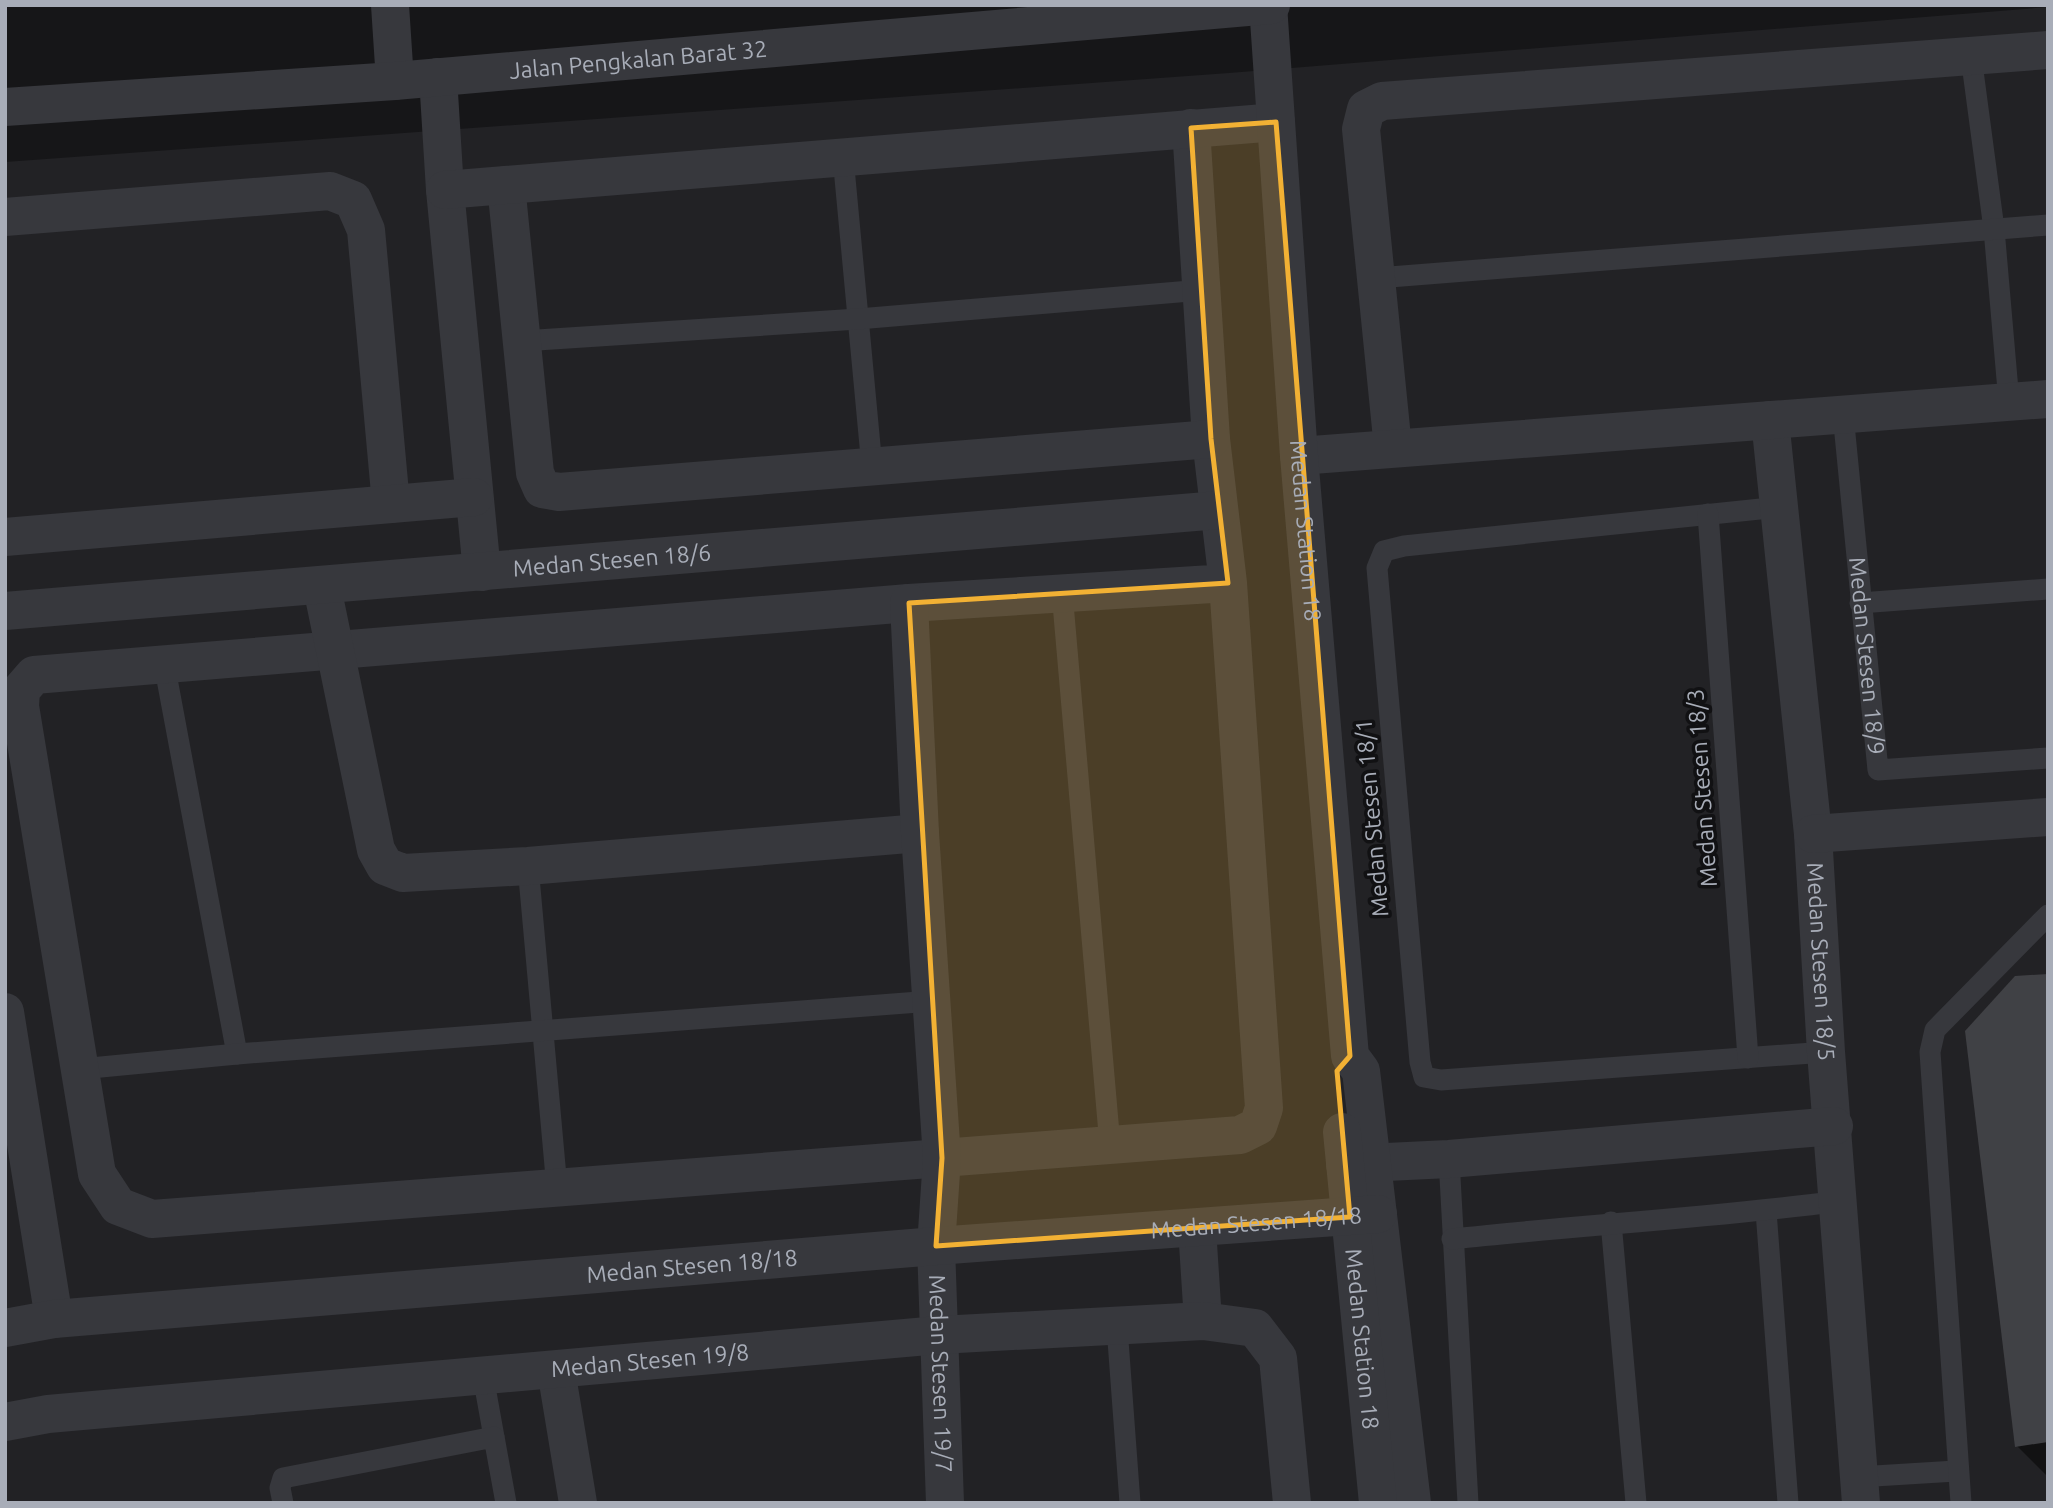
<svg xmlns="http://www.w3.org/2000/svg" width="2053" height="1508" font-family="Ubuntu,sans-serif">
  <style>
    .built { fill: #222225 }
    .shadow { fill: #0007 }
    .building { fill: #404145 }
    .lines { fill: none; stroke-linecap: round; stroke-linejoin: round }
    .service { stroke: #37383d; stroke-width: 21 }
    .minor { stroke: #37383d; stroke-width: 38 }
    .tertiary { stroke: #37383d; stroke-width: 38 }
    .marked { fill: #f2b134; fill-opacity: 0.2; stroke: #f2b134; stroke-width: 5; stroke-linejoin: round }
    .labels { text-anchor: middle; stroke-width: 7; stroke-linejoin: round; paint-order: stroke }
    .street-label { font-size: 23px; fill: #a8adb8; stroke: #111113 }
  </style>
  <rect width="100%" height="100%" fill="#161618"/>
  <!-- built -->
  <polygon class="built" points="2048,7 2048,1503 5,1503 5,162 1229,73"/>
  <!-- shadow -->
  <polygon class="shadow" points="2048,976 2048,1476 2047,1476 2017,1446"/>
  <!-- building -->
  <polygon class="building" points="2048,974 2048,1442 2015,1447 1965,1031 2015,976"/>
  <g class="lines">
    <!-- service -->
    <g class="service">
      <polyline points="1971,56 1994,229 2009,402"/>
      <polyline points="843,157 872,467"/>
      <polyline points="1377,278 2048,225"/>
      <polyline points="522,341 858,319 1202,290"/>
      <path id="s1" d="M1843,414L1878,770L2048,758"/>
      <polyline points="1780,507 1404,546 1384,551 1377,568 1420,1062 1424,1077 1441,1080 1826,1052"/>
      <polyline points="1708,514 1748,1058"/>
      <polyline points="1062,592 1110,1145"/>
      <polyline points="1860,603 2048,589"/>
      <polyline points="164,663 237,1054"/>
      <polyline points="528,866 557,1188"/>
      <polyline points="80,1069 237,1054 932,1001"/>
      <polyline points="1449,1159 1468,1503"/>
      <polyline points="1766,1211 1788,1503"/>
      <polyline points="1611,1222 1636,1503"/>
      <path d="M1452,1239C1581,1225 1711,1218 1840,1201"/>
      <polyline points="1117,1327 1130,1503"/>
      <polyline points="483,1376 494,1437"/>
      <polyline points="1858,1477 1956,1471"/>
      <polyline points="283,1503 280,1488 283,1478 494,1437 506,1503"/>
      <polyline points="1961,1503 1930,1052 1935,1030 2048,915"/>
    </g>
    <!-- minor -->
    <g class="minor">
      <polyline points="390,5 395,81"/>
      <polyline points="438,77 445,190 482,572"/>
      <polyline points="1191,128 1211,439 1228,583 1264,1108 1258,1126 1240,1135 152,1219 118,1206 97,1174 20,706 21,690 34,675 909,603 1228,583"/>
      <polyline points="506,185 535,473 542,489 559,492 1211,439"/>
      <polyline points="445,190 1276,122"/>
      <polyline points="5,217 330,191 353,200 366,230 391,504"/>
      <path id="s2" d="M1770,420L1813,834L1826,1052L1861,1503"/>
      <polyline points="1393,448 1361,129 1366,109 1382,101 2048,50"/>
      <polyline points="1299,456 2048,399"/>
      <polyline points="5,537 474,497"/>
      <polyline points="322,587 376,850 385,866 403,873 528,866 920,833"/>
      <path id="s3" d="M909,603L920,833L942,1158L936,1246L945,1503"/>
      <path id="s4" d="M5,611L1219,510"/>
      <polyline points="1813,834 2048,817"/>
      <polyline points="5,1012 54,1319"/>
      <polyline points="1345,1164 1449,1159 1834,1126"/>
      <polyline points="1197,1228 1203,1321"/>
      <polyline points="556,1370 578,1503"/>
      <path id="s5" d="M5,1422L48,1414L939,1335L1203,1321L1255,1328L1278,1358L1292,1503"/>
    </g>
    <!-- tertiary -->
    <g class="tertiary">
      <path id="s6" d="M1268,5L1299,456L1350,1056L1361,1071L1412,1503"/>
      <path id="s7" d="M5,107L395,81L1271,5"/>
      <path id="s8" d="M1342,1132L1378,1503"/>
      <path id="s9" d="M5,1328L54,1319L936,1246L1378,1214"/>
    </g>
  </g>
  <!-- marked area -->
  <path class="marked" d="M1276,122L1350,1056L1337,1071L1350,1217L936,1246L942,1158L909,603L1228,583L1211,439L1191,128Z"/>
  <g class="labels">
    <!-- street labels -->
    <g class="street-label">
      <text dy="8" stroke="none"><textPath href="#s7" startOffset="635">Jalan Pengkalan Barat 32</textPath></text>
      <text dy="8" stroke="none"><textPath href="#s6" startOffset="527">Medan Station 18</textPath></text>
      <text dy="8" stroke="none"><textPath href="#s4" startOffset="609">Medan Stesen 18/6</textPath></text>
      <text dy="8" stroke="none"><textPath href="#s1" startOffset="243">Medan Stesen 18/9</textPath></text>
      <text transform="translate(1702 788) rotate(-94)" y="8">Medan Stesen 18/3</text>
      <text transform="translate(1372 818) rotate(-95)" y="8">Medan Stesen 18/1</text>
      <text dy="8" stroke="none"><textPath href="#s2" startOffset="544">Medan Stesen 18/5</textPath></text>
      <text dy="8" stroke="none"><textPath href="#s9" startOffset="1256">Medan Stesen 18/18</textPath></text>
      <text dy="8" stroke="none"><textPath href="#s9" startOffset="690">Medan Stesen 18/18</textPath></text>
      <text dy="8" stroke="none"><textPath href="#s8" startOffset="208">Medan Station 18</textPath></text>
      <text dy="8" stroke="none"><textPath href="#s5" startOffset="648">Medan Stesen 19/8</textPath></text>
      <text dy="8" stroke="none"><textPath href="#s3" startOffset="772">Medan Stesen 19/7</textPath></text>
    </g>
  </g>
  <!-- border -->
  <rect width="2053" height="1508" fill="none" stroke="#a8adb8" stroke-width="14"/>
</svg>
